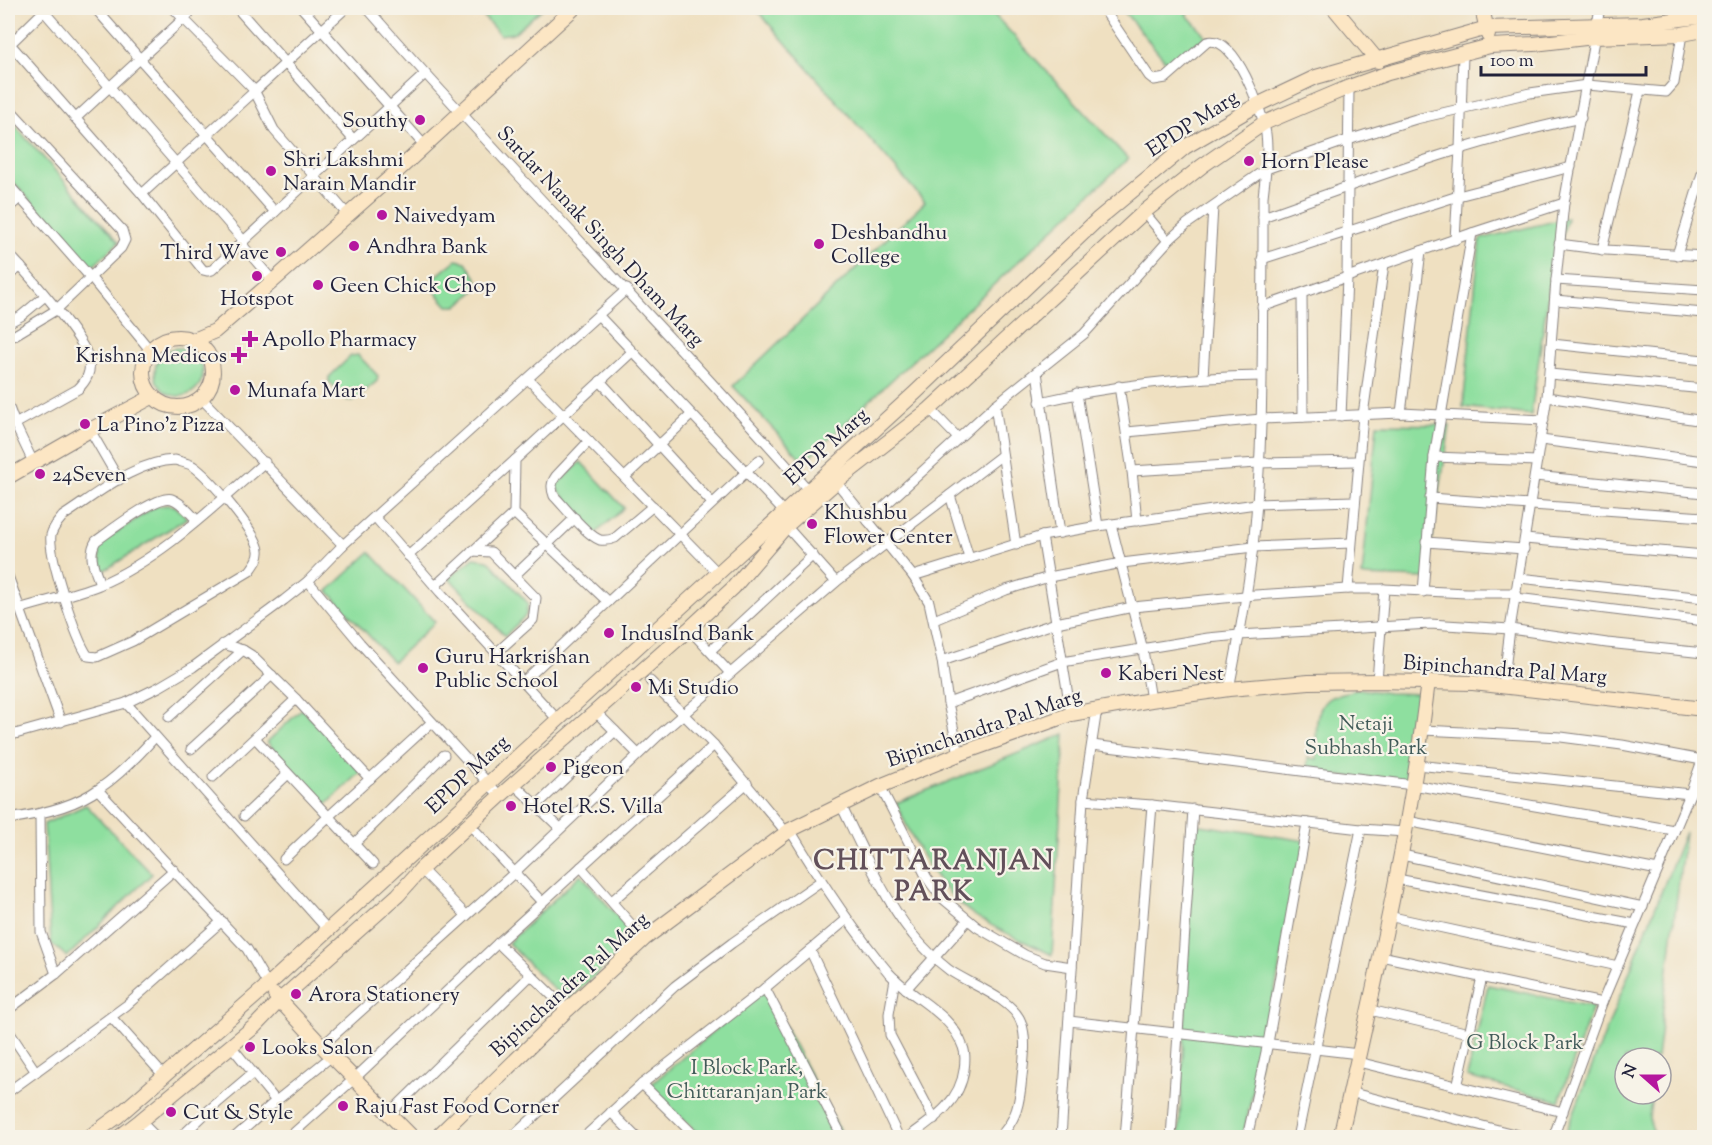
<svg xmlns="http://www.w3.org/2000/svg" width="1712" height="1145" font-family="'Sorts Mill Goudy',serif">
  <style>
    .green { fill: #8edf9f; stroke: #58806d; stroke-width: 1.5 }
    .lines { fill: none; stroke-linecap: round; stroke-linejoin: round }
    .street-casing { stroke: #88817e; stroke-width: 11 }
    .secondary-casing { stroke: #88817e; stroke-width: 16 }
    .street { stroke: #fff; stroke-width: 9 }
    .secondary { stroke: #fce6c4; stroke-width: 14 }
    .poi-dot { fill: #b5179e; stroke: #f7f3e8; stroke-width: 2 }
    .labels { text-anchor: middle; stroke-width: 4.5; stroke-linejoin: round; paint-order: stroke }
    .poi-label { font-size: 21px; fill: #22223b; stroke: #f7f3e8; text-anchor: start }
    .street-label { font-size: 21px; fill: #22223b; stroke: #f7f3e8 }
    .park-label { font-size: 21px; fill: #425b59; stroke: #f7f3e8 }
    .district-label { font-size: 27px; font-weight: bold; letter-spacing: 1.5px; fill: #62505a; stroke: #f7f3e8 }
  </style>
  <rect width="100%" height="100%" fill="#f7f3e8"/>
  <filter id="ink" filterUnits="userSpaceOnUse"><feTurbulence type="fractalNoise" baseFrequency=".0167" numOctaves="2"/><feDisplacementMap in="SourceGraphic" scale="12" xChannelSelector="R" yChannelSelector="G"/><feConvolveMatrix kernelMatrix="1 2 1 2 8 2 1 2 1" color-interpolation-filters="sRGB"/></filter>
  <filter id="wash" filterUnits="userSpaceOnUse"><feTurbulence type="fractalNoise" baseFrequency=".008" numOctaves="4" result="noise"/><feDisplacementMap in="SourceGraphic" scale="24" xChannelSelector="R" yChannelSelector="G"/><feGaussianBlur stdDeviation="1.35" result="paint"/><feColorMatrix in="noise" values="0 0 0 0 0 0 0 0 0 0 0 0 0 0 0 0 0 1.4 0 .05"/><feComposite in="paint" operator="in"/></filter>
  <g filter="url(#wash)">
    <rect width="100%" height="100%" fill="#efe0c1"/>
    <!-- green -->
    <g class="green">
      <polygon points="476,8 543,8 514,33 500,35"/>
      <polygon points="755,8 988,8 1128,159 804,462 733,386 925,202"/>
      <polygon points="1121,8 1192,8 1186,14 1207,37 1168,64"/>
      <polygon points="8,118 119,242 91,268 8,176"/>
      <polygon points="1567,218 1549,288 1531,415 1463,407 1480,239"/>
      <polygon points="456,260 466,262 478,281 476,290 457,306 448,306 433,289 434,278"/>
      <circle cx="179" cy="372" r="24"/>
      <polygon points="358,355 378,376 377,381 353,401 347,400 329,382 329,377 351,356"/>
      <polygon points="1377,424 1450,425 1426,578 1362,576"/>
      <polygon points="581,462 624,508 595,534 555,486"/>
      <polygon points="168,505 175,506 187,518 102,572 99,549 103,541 156,506"/>
      <polygon points="370,552 435,622 393,662 328,591"/>
      <polygon points="474,558 488,560 528,603 526,615 505,636 449,578"/>
      <path d="M1360,689L1388,693L1422,694L1410,784L1406,778L1395,781L1307,773L1308,758L1317,759C1317,741 1312,711 1328,699C1336,693 1350,692 1360,689Z"/>
      <polygon points="302,709 361,772 326,805 267,742"/>
      <path d="M1065,734L1052,955C1027,942 998,931 974,915C937,889 914,843 896,803Z"/>
      <polygon points="86,805 152,874 67,957 51,943 44,824"/>
      <polygon points="1194,824 1307,841 1243,1137 1179,1138"/>
      <polygon points="1685,832 1657,1058 1625,1058 1625,1094 1652,1094 1649,1118 1655,1137 1564,1137"/>
      <polygon points="581,874 636,938 566,1001 508,943"/>
      <polygon points="1488,985 1593,1007 1559,1101 1467,1077"/>
      <polygon points="765,988 843,1137 702,1137 648,1087"/>
    </g>
  </g>
  <g filter="url(#ink)">
    <g class="lines">
      <defs>
        <g id="street">
          <polyline points="41,8 243,240 244,247 273,281"/>
          <polyline points="95,8 275,212"/>
          <polyline points="173,8 254,90 274,130 347,214"/>
          <polyline points="237,8 353,139"/>
          <polyline points="302,8 424,145"/>
          <path d="M367,8C511,173 666,328 811,493"/>
          <path d="M1103,8L1149,76L1154,80L1166,78L1207,42C1235,33 1263,113 1266,134C1269,155 1265,177 1263,197C1263,213 1263,228 1263,243C1262,344 1264,446 1253,546C1248,594 1238,642 1229,689"/>
          <polyline points="10,44 142,194 203,270 207,271 212,270 425,74"/>
          <polyline points="8,46 47,8"/>
          <polyline points="8,107 122,230 125,240 121,248 56,310 8,339"/>
          <polyline points="76,118 195,8"/>
          <polyline points="8,184 91,278 150,350"/>
          <polyline points="142,194 346,8"/>
          <polyline points="8,208 20,198"/>
          <polyline points="1144,212 1168,241"/>
          <path d="M1263,217C1367,180 1472,140 1581,118"/>
          <polyline points="1455,240 1460,149 1463,54"/>
          <polyline points="1559,244 1606,250 1704,256"/>
          <polyline points="1602,250 1640,91"/>
          <path d="M8,253C26,272 84,337 89,360C91,372 87,380 78,389L15,424L33,462"/>
          <polyline points="1677,255 1704,167"/>
          <polyline points="1262,259 1458,196 1571,167"/>
          <polyline points="8,275 21,267"/>
          <polyline points="1556,280 1704,290"/>
          <polyline points="1302,295 1303,417"/>
          <polyline points="1555,300 1704,313"/>
          <polyline points="1262,307 1472,233 1564,203"/>
          <polyline points="599,316 784,512"/>
          <polyline points="8,323 21,316 45,296"/>
          <polyline points="1552,344 1704,360"/>
          <polyline points="632,352 515,460 514,513 608,602 759,460"/>
          <polyline points="1037,372 1060,533"/>
          <polyline points="1550,374 1704,389"/>
          <polyline points="1203,378 1213,207"/>
          <polyline points="528,379 717,572"/>
          <polyline points="600,381 712,503"/>
          <polyline points="1119,386 1132,471 1137,521"/>
          <polyline points="1077,393 1098,526"/>
          <polyline points="1547,397 1704,421"/>
          <polyline points="202,399 343,545"/>
          <path d="M1040,402C1114,385 1185,377 1261,376"/>
          <polyline points="8,405 15,424"/>
          <polyline points="995,405 1016,545"/>
          <polyline points="930,409 958,438"/>
          <polyline points="1401,413 1421,251"/>
          <polyline points="1341,416 1347,278 1349,87"/>
          <polyline points="90,430 119,480"/>
          <polyline points="1127,432 1261,419 1401,413 1544,420"/>
          <polyline points="1541,440 1704,461"/>
          <path d="M589,441L556,476C551,483 551,488 554,496C565,507 586,535 600,540C606,541 610,540 615,538L653,506"/>
          <polyline points="1434,457 1537,461"/>
          <path d="M175,460C181,462 188,463 193,466C209,477 256,531 259,550C260,558 255,564 250,571L133,641L97,657L88,656C76,640 48,554 51,535C53,527 58,522 63,516C96,495 135,461 175,460Z"/>
          <polyline points="1132,471 1258,463 1358,461"/>
          <polyline points="1535,476 1704,493"/>
          <polyline points="625,477 691,415"/>
          <polyline points="833,478 913,576 929,602 942,661 948,703 959,754"/>
          <polyline points="950,495 969,558"/>
          <polyline points="1430,498 1704,517"/>
          <polyline points="375,517 440,592 558,720"/>
          <polyline points="868,521 995,405 1084,334 1168,241 1187,224 1266,169 1348,140 1416,119 1530,93 1587,85 1666,92 1674,83 1682,34"/>
          <polyline points="1111,524 1143,650 1151,700"/>
          <polyline points="786,526 836,582"/>
          <polyline points="1042,536 1071,714"/>
          <polyline points="1525,539 1704,555"/>
          <polyline points="1426,542 1524,549"/>
          <polyline points="472,551 491,552 536,598 533,620 496,653"/>
          <polyline points="408,556 515,460"/>
          <polyline points="8,576 61,722"/>
          <polyline points="514,576 575,518"/>
          <polyline points="913,576 1042,536 1098,526 1256,504 1354,501"/>
          <polyline points="1519,578 1704,598"/>
          <polyline points="308,581 360,643 500,796"/>
          <path d="M100,584C95,570 87,555 96,541C110,531 158,494 172,499C182,502 190,514 197,520"/>
          <polyline points="435,586 514,513"/>
          <polyline points="1348,589 1363,415 1384,264"/>
          <polyline points="1423,592 1434,457 1472,233"/>
          <polyline points="1516,598 1704,621"/>
          <path d="M19,609C45,601 73,595 99,585C162,558 214,506 265,462"/>
          <polyline points="934,620 1006,590 1049,577 1122,563 1253,547 1351,543"/>
          <polyline points="689,629 730,673"/>
          <polyline points="223,644 243,650 251,655 296,699"/>
          <polyline points="710,651 813,555"/>
          <polyline points="942,661 1056,623 1133,607 1255,595 1348,589 1384,589 1466,593 1516,593"/>
          <polyline points="650,681 714,745 786,832"/>
          <polyline points="1377,681 1384,589"/>
          <polyline points="523,682 608,602"/>
          <polyline points="1503,686 1510,629 1547,397 1556,280 1564,203 1600,8"/>
          <polyline points="126,703 328,930"/>
          <polyline points="948,703 1062,662 1208,638 1239,635 1430,624 1510,629 1607,643 1704,653"/>
          <polyline points="596,712 638,754"/>
          <polyline points="169,717 243,650"/>
          <polyline points="1423,730 1561,737 1622,745 1702,760"/>
          <polyline points="8,736 126,703 159,687 193,667 284,600 308,581 343,545 627,289"/>
          <polyline points="255,738 373,864"/>
          <polyline points="1092,745 1413,785 1674,830"/>
          <polyline points="191,749 272,675"/>
          <polyline points="1417,765 1690,794"/>
          <polyline points="213,777 296,699 370,779"/>
          <polyline points="514,784 560,828"/>
          <polyline points="880,786 927,878 941,897 977,927 1025,955 1045,963 1072,967"/>
          <polyline points="98,790 247,949 268,985"/>
          <polyline points="1083,800 1152,805 1361,829 1405,832"/>
          <path d="M840,803C862,848 882,896 913,935C923,947 936,960 949,970C969,984 1013,999 1021,1022C1027,1038 1024,1060 1022,1076C1020,1101 1017,1121 998,1138"/>
          <polyline points="537,805 615,731"/>
          <polyline points="40,814 41,932 56,974"/>
          <polyline points="244,816 288,774"/>
          <path d="M8,819C37,815 76,806 100,788C121,774 138,756 155,737"/>
          <polyline points="1407,821 1658,870"/>
          <polyline points="470,825 542,902"/>
          <path d="M790,830C820,880 851,928 889,973C912,999 951,1012 963,1047C966,1054 965,1063 964,1070C960,1103 932,1120 907,1138"/>
          <polyline points="354,844 444,755"/>
          <polyline points="1402,855 1643,907"/>
          <polyline points="284,859 328,817 431,723"/>
          <polyline points="581,867 644,939"/>
          <polyline points="421,869 466,915"/>
          <polyline points="1397,879 1635,924"/>
          <polyline points="612,901 747,783"/>
          <polyline points="1388,916 1618,966"/>
          <polyline points="498,943 567,1010"/>
          <polyline points="810,950 899,1138"/>
          <polyline points="1381,956 1602,1003"/>
          <polyline points="895,979 889,1014 890,1035 934,1119"/>
          <polyline points="765,988 843,1138"/>
          <polyline points="906,989 968,920"/>
          <polyline points="8,1010 56,974 174,870"/>
          <polyline points="1370,1010 1469,1033"/>
          <polyline points="111,1017 165,1077"/>
          <polyline points="1069,1021 1359,1054"/>
          <polyline points="8,1030 36,1072"/>
          <polyline points="231,1046 276,1101"/>
          <polyline points="322,1046 514,873 658,736 836,582 1002,455"/>
          <polyline points="1358,1062 1563,1112"/>
          <polyline points="642,1084 697,1138"/>
          <polyline points="1457,1087 1482,977"/>
          <polyline points="8,1092 127,1005 222,921"/>
          <polyline points="1349,1092 1530,1138"/>
          <polyline points="611,1112 637,1138"/>
          <polyline points="390,1113 531,975"/>
          <polyline points="140,1121 157,1138"/>
          <polyline points="1340,1134 1358,1138"/>
          <polyline points="180,1138 209,1110 253,1073"/>
          <polyline points="234,1138 276,1101 332,1056"/>
          <polyline points="288,1138 355,1078 498,943 714,745"/>
          <polyline points="511,1138 675,986 732,943 821,881"/>
          <polyline points="583,1138 642,1084 765,988 846,920"/>
          <polyline points="1061,1138 1083,800 1097,709"/>
          <polyline points="1125,1138 1152,805"/>
          <polyline points="1171,1138 1193,809"/>
          <polyline points="1247,1138 1268,1043 1307,823"/>
          <polyline points="1297,1138 1361,829"/>
          <polyline points="1553,1138 1602,1003 1690,794 1704,755"/>
        </g>
        <g id="secondary">
          <polyline points="1334,8 1378,61"/>
          <polyline points="1482,8 1488,35"/>
          <circle cx="178" cy="372" r="35"/>
          <polyline points="194,340 215,331 273,281 393,175 574,8"/>
          <polyline points="8,477 90,430 152,397"/>
          <polyline points="275,995 322,1046 413,1138"/>
          <polyline points="88,1138 118,1116 268,985 915,393 1097,220 1185,147 1257,105 1316,77 1487,28 1643,24 1704,16"/>
          <polyline points="118,1138 140,1121 255,1026 279,1001 398,895 421,869 500,796 689,629 733,588 786,526 836,482 930,409 1144,212 1202,166 1264,123 1349,87 1388,73 1490,46 1534,44 1594,37 1682,34 1704,30"/>
          <polyline points="436,1138 567,1010 644,939 790,830 880,786 959,754 1071,714 1151,700 1229,689 1309,682 1377,681 1473,683 1704,709"/>
          <path d="M1340,1138C1374,986 1410,835 1428,681"/>
        </g>
      </defs>
      <!-- street casing -->
      <use href="#street" class="street-casing"/>
      <!-- secondary casing -->
      <use href="#secondary" class="secondary-casing"/>
      <!-- street -->
      <use href="#street" class="street"/>
      <!-- secondary -->
      <use href="#secondary" class="secondary"/>
    </g>
  </g>
  <!-- markers -->
  <g class="poi-dot">
    <circle cx="420" cy="120" r="6"/>
    <circle cx="1249" cy="161" r="6"/>
    <circle cx="271" cy="171" r="6"/>
    <circle cx="382" cy="215" r="6"/>
    <circle cx="819" cy="244" r="6"/>
    <circle cx="354" cy="246" r="6"/>
    <circle cx="281" cy="252" r="6"/>
    <circle cx="257" cy="276" r="6"/>
    <circle cx="318" cy="285" r="6"/>
    <path d="M247 330h6v6h6v6h-6v6h-6v-6h-6v-6h6z"/>
    <path d="M236 346h6v6h6v6h-6v6h-6v-6h-6v-6h6z"/>
    <circle cx="235" cy="390" r="6"/>
    <circle cx="85" cy="424" r="6"/>
    <circle cx="40" cy="474" r="6"/>
    <circle cx="812" cy="524" r="6"/>
    <circle cx="609" cy="633" r="6"/>
    <circle cx="423" cy="668" r="6"/>
    <circle cx="1106" cy="673" r="6"/>
    <circle cx="636" cy="687" r="6"/>
    <circle cx="551" cy="767" r="6"/>
    <circle cx="511" cy="806" r="6"/>
    <circle cx="296" cy="994" r="6"/>
    <circle cx="250" cy="1047" r="6"/>
    <circle cx="343" cy="1106" r="6"/>
    <circle cx="171" cy="1112" r="6"/>
  </g>
  <g class="labels">
    <!-- poi labels -->
    <g class="poi-label">
      <text x="408" y="127" text-anchor="end">Southy</text>
      <text x="283" y="166">Shri Lakshmi<tspan x="283" dy="24">Narain Mandir</tspan></text>
      <text x="1261" y="168">Horn Please</text>
      <text x="394" y="222">Naivedyam</text>
      <text x="831" y="239">Deshbandhu<tspan x="831" dy="24">College</tspan></text>
      <text x="366" y="253">Andhra Bank</text>
      <text x="269" y="259" text-anchor="end">Third Wave</text>
      <text x="330" y="292">Geen Chick Chop</text>
      <text x="257" y="305" text-anchor="middle">Hotspot</text>
      <text x="262" y="346">Apollo Pharmacy</text>
      <text x="227" y="362" text-anchor="end">Krishna Medicos</text>
      <text x="247" y="397">Munafa Mart</text>
      <text x="97" y="431">La Pino'z Pizza</text>
      <text x="52" y="481">24Seven</text>
      <text x="824" y="519">Khushbu<tspan x="824" dy="24">Flower Center</tspan></text>
      <text x="621" y="640">IndusInd Bank</text>
      <text x="435" y="663">Guru Harkrishan<tspan x="435" dy="24">Public School</tspan></text>
      <text x="1118" y="680">Kaberi Nest</text>
      <text x="648" y="694">Mi Studio</text>
      <text x="563" y="774">Pigeon</text>
      <text x="523" y="813">Hotel R.S. Villa</text>
      <text x="308" y="1001">Arora Stationery</text>
      <text x="262" y="1054">Looks Salon</text>
      <text x="355" y="1113">Raju Fast Food Corner</text>
      <text x="183" y="1119">Cut &amp; Style</text>
    </g>
    <!-- street labels -->
    <g class="street-label">
      <text transform="translate(1192 123) rotate(-33)" y="7">EPDP Marg</text>
      <text transform="translate(601 236) rotate(47)" y="7">Sardar Nanak Singh Dham Marg</text>
      <text transform="translate(826 446) rotate(-42)" y="7">EPDP Marg</text>
      <text transform="translate(1505 669) rotate(4)" y="7">Bipinchandra Pal Marg</text>
      <text transform="translate(984 727) rotate(-19)" y="7">Bipinchandra Pal Marg</text>
      <text transform="translate(467 774) rotate(-43)" y="7">EPDP Marg</text>
      <text transform="translate(569 984) rotate(-42)" y="7">Bipinchandra Pal Marg</text>
    </g>
    <!-- park labels -->
    <g class="park-label">
      <text x="1366" y="730">Netaji<tspan x="1366" dy="24">Subhash Park</tspan></text>
      <text x="1525" y="1049">G Block Park</text>
      <text x="747" y="1074">I Block Park,<tspan x="747" dy="24">Chittaranjan Park</tspan></text>
    </g>
    <!-- district labels -->
    <g class="district-label">
      <text x="934" y="869">CHITTARANJAN<tspan x="934" dy="31">PARK</tspan></text>
    </g>
  </g>
  <!-- margin -->
  <rect width="1712" height="1145" fill="none" stroke="#f7f3e8" stroke-width="30"/>
  <!-- north arrow -->
  <g transform="translate(1643 1076) rotate(291)"><circle r="28" fill="#f7f3e8" stroke="#a29fa3" stroke-width="1.5"/>
  <path d="M0-4.5L10 22L0 15L-10 22Z" fill="#b5179e"/>
  <text y="-9" font-size="16" font-weight="bold" text-anchor="middle" fill="#22223b">N</text>
  </g>
  <!-- scale -->
  <path d="M1481 66v9h165v-9" fill="none" stroke="#22223b" stroke-width="3"/>
  <text x="1490" y="66" font-size="18" fill="#22223b" stroke="#f7f3e8" stroke-width="4.5" paint-order="stroke">100 m</text>
</svg>
